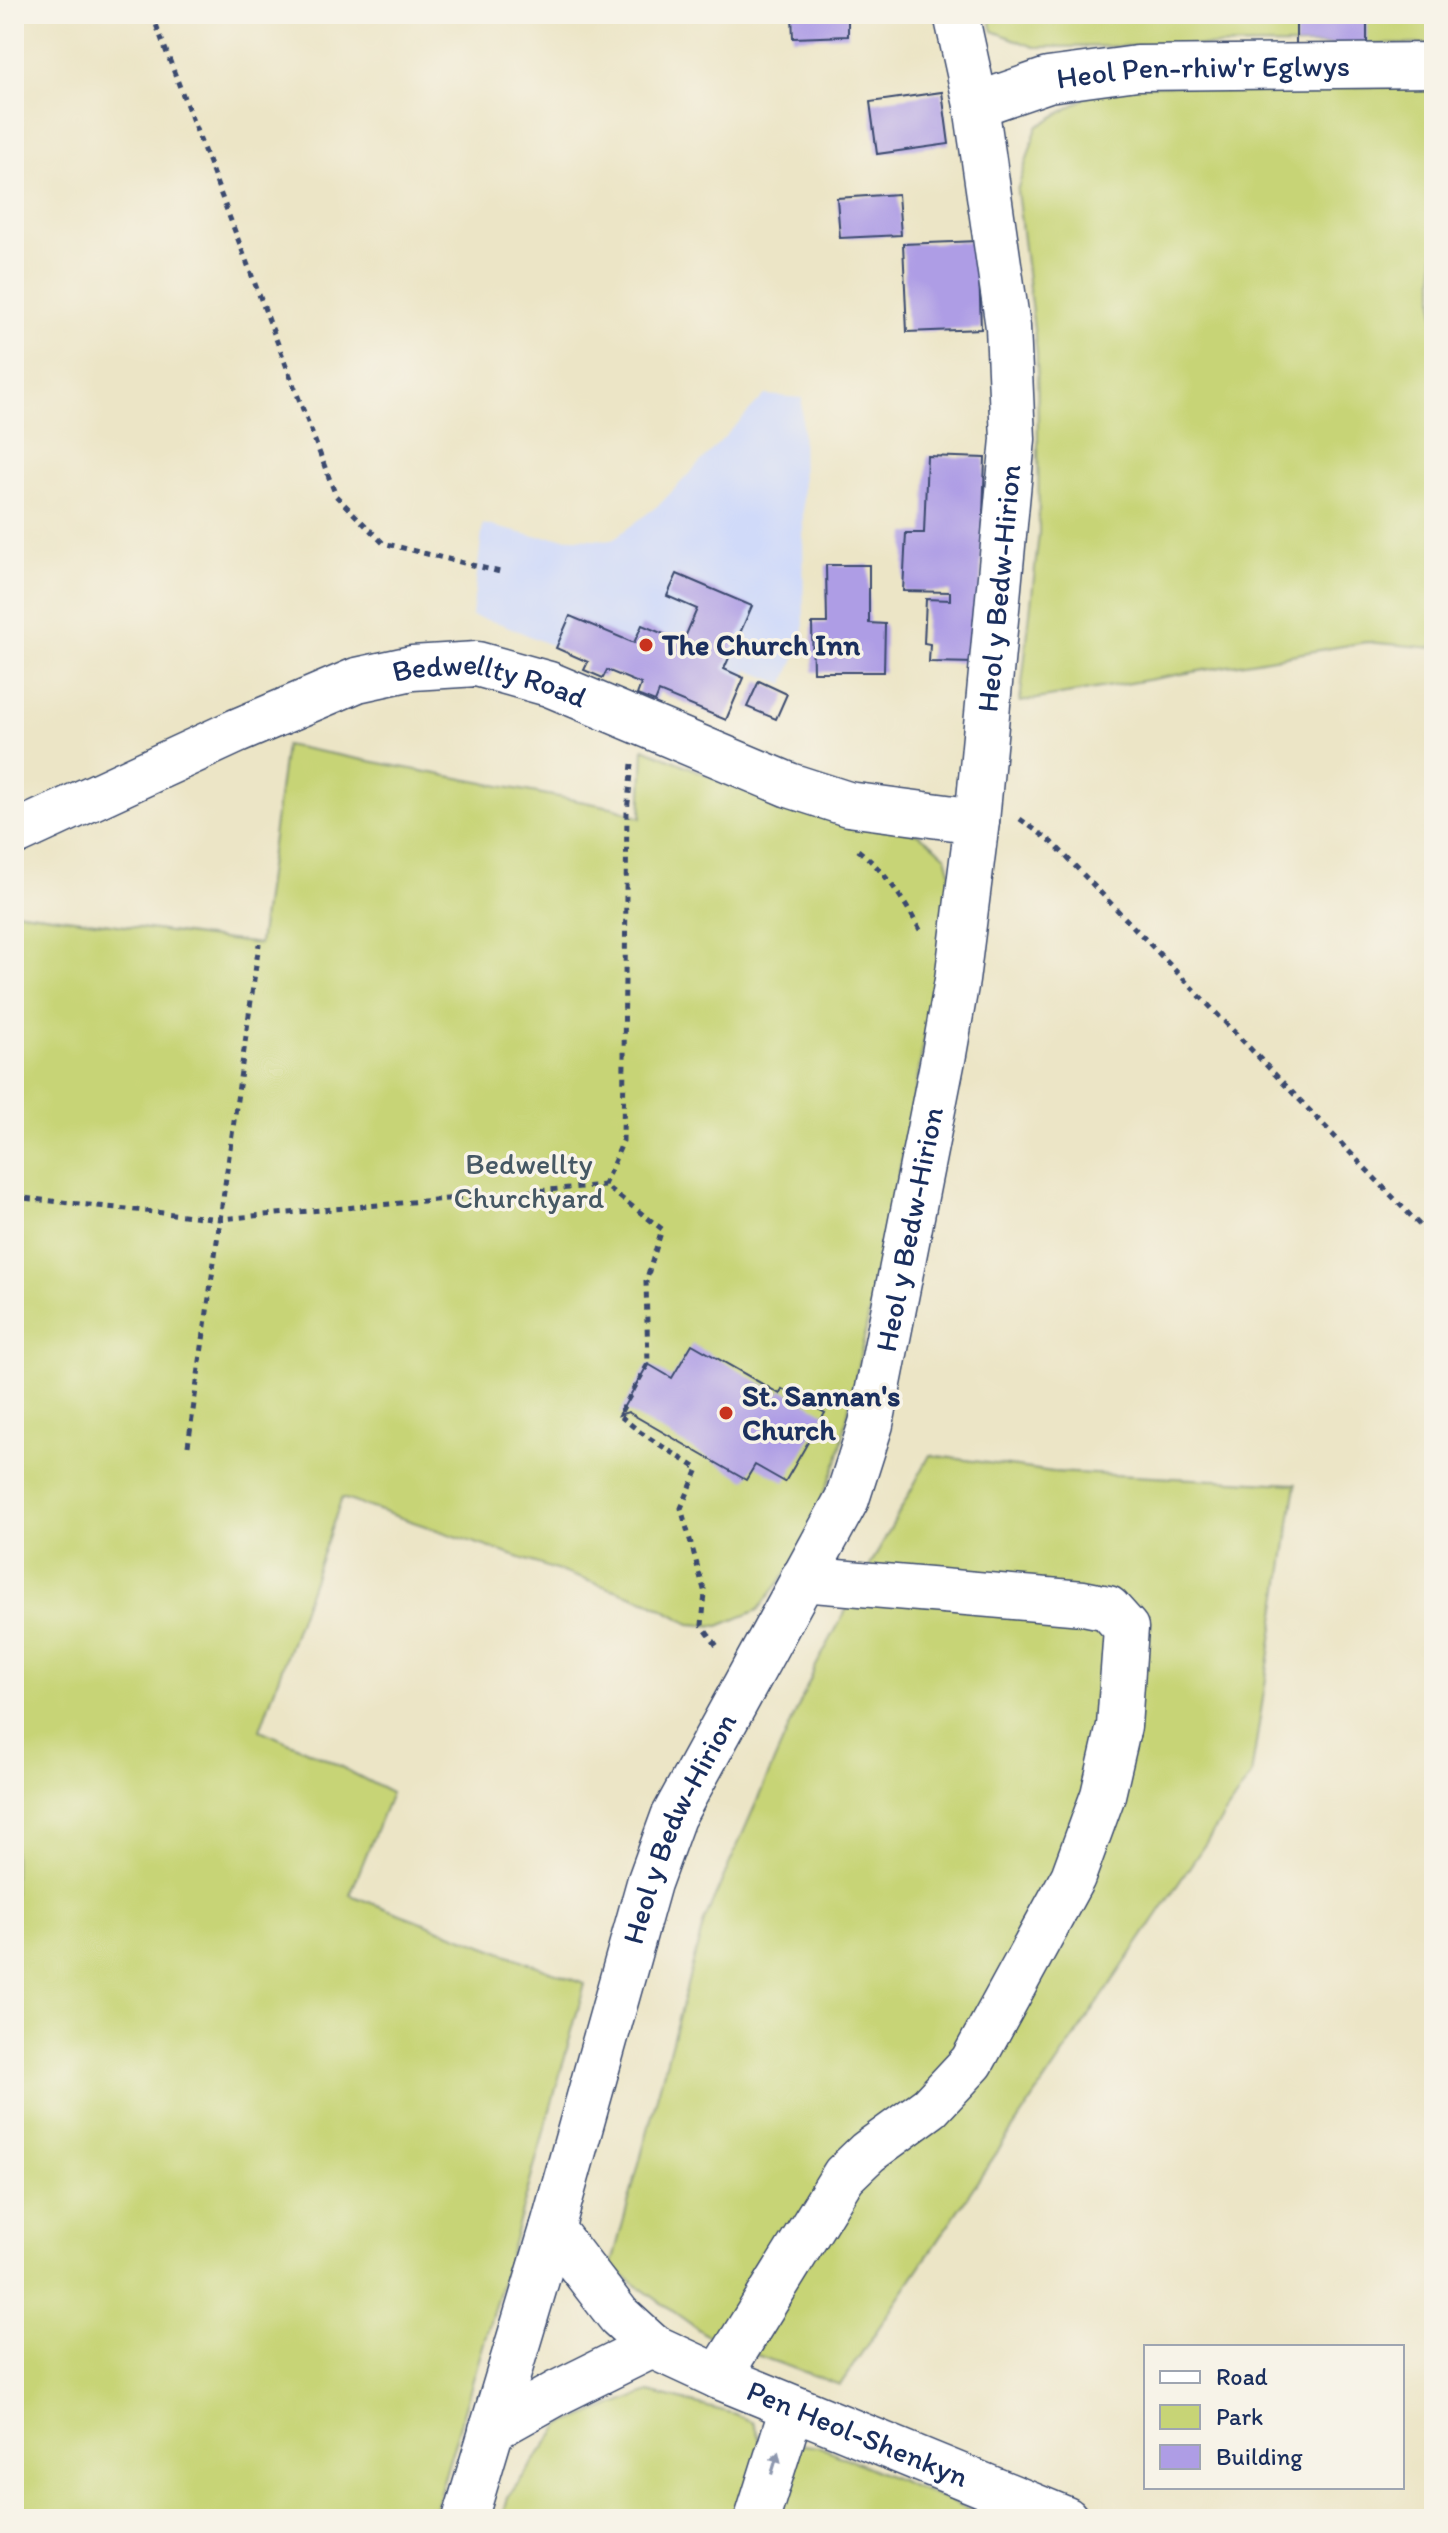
<svg xmlns="http://www.w3.org/2000/svg" width="1448" height="2533" font-family="Itim,sans-serif">
  <style>
    .built { fill: #d0daf9 }
    .green { fill: #c7d476; stroke: #71826a; stroke-width: 2 }
    .building { fill: #ae9de5 }
    .lines { fill: none; stroke-linecap: round; stroke-linejoin: round }
    .minor-casing { stroke: #3a4a6e; stroke-width: 47 }
    .path { stroke: #3a4a6e; stroke-width: 5; stroke-dasharray: 6 6; stroke-linecap: butt }
    .minor { stroke: #fff; stroke-width: 44 }
    .oneway { fill: #8d97ae }
    .poi-dot { fill: #c8321e; stroke: #f7f3e8; stroke-width: 3 }
    .labels { text-anchor: middle; stroke-width: 7; stroke-linejoin: round; paint-order: stroke }
    .street-label { font-size: 30px; fill: #1b2f5e; stroke: #f7f3e8 }
    .poi-label { font-size: 30px; font-weight: bold; fill: #1b2f5e; stroke: #f7f3e8; text-anchor: start }
    .park-label { font-size: 30px; fill: #465864; stroke: #f7f3e8 }
  </style>
  <rect width="100%" height="100%" fill="#f7f3e8"/>
  <filter id="ink" filterUnits="userSpaceOnUse"><feTurbulence type="fractalNoise" baseFrequency=".0125" numOctaves="2"/><feDisplacementMap in="SourceGraphic" scale="16" xChannelSelector="R" yChannelSelector="G"/><feConvolveMatrix kernelMatrix="1 2 1 2 8 2 1 2 1" color-interpolation-filters="sRGB"/></filter>
  <filter id="wash" filterUnits="userSpaceOnUse"><feTurbulence type="fractalNoise" baseFrequency=".006" numOctaves="4" result="noise"/><feDisplacementMap in="SourceGraphic" scale="32" xChannelSelector="R" yChannelSelector="G"/><feGaussianBlur stdDeviation="1.8" result="paint"/><feColorMatrix in="noise" values="0 0 0 0 0 0 0 0 0 0 0 0 0 0 0 0 0 1.4 0 .05"/><feComposite in="paint" operator="in"/></filter>
  <g filter="url(#wash)">
    <rect width="100%" height="100%" fill="#ece5c6"/>
    <!-- built -->
    <polygon class="built" points="765,395 802,398 804,638 784,684 748,670 726,720 660,692 655,702 637,695 641,684 608,670 603,678 584,670 587,661 502,624 472,616 483,524 533,536 612,540 660,504"/>
    <!-- green -->
    <g class="green">
      <polygon points="988,14 1434,14 1434,44 1034,47 993,31"/>
      <polygon points="1134,85 1434,87 1434,648 1366,642 1020,702 1039,533 1037,353 1017,191 1037,127 1092,94"/>
      <polygon points="285,745 616,808 641,818 644,748 746,791 918,834 931,843 946,856 953,881 938,992 931,1000 911,1117 838,1460 796,1561 758,1610 719,1626 690,1624 648,1601 342,1498 260,1730 324,1758 391,1793 350,1895 585,1984 510,2254 432,2519 14,2519 14,911 259,944"/>
      <polygon points="930,1455 1053,1472 1296,1484 1251,1776 840,2385 712,2339 611,2267 704,1922 816,1666"/>
      <polygon points="649,2392 735,2414 753,2423 764,2450 796,2444 820,2447 991,2519 502,2519 508,2497 561,2425"/>
    </g>
    <g id="blocks">
      <!-- building -->
      <g class="building">
        <polygon points="792,14 848,14 848,36 793,38"/>
        <polygon points="1296,14 1367,14 1367,44 1296,45"/>
        <polygon points="942,92 949,144 877,154 870,102"/>
        <polygon points="898,194 901,235 840,238 837,198"/>
        <polygon points="978,241 981,329 907,332 903,244"/>
        <polygon points="927,456 985,458 978,663 929,662 930,644 924,643 926,599 950,600 950,592 903,591 906,533 924,533"/>
        <polygon points="826,565 869,565 869,623 885,624 884,672 813,672 812,623 827,623"/>
        <polygon points="677,574 752,606 724,669 744,678 726,720 659,692 655,702 637,695 641,684 607,670 603,678 584,670 588,662 556,648 570,616 634,643 642,625 683,642 697,609 667,596"/>
        <polygon points="759,681 787,694 776,719 747,707"/>
        <polygon points="692,1344 780,1394 782,1389 825,1413 785,1482 755,1465 746,1480 628,1412 619,1415 648,1364 672,1378"/>
      </g>
    </g>
  </g>
  <g filter="url(#ink)">
    <use href="#blocks" fill-opacity="0" stroke="#3a4a6e" stroke-width="2"/>
    <g class="lines">
      <defs>
        <g id="minor">
          <path id="s1" d="M976,105L1048,80L1137,68L1434,65"/>
          <path id="s2" d="M14,834L237,731L357,680L412,668L477,664L549,684L789,785L848,804L977,821"/>
          <path id="s3" d="M552,2229L619,2316L652,2346L719,2377L1066,2519"/>
          <polyline points="719,2377 844,2175 868,2152 930,2107 972,2062 1073,1877 1103,1795 1119,1726 1126,1628 1108,1608 1083,1603 802,1579"/>
          <polyline points="491,2430 559,2392 652,2346"/>
          <path id="s4" d="M465,2519L552,2229L649,1883L673,1817L847,1499L871,1424L944,1054L957,980L977,821L1013,439L1008,327L976,105L956,14"/>
          <polyline points="757,2519 792,2408"/>
        </g>
      </defs>
      <!-- minor casing -->
      <use href="#minor" class="minor-casing"/>
      <!-- path -->
      <g class="path">
        <polyline points="152,14 336,496 383,543 500,572"/>
        <polyline points="632,764 627,812 623,1141 604,1185 662,1229 646,1281 648,1364 619,1415 640,1432 698,1469 681,1508 705,1593 702,1625 719,1649"/>
        <polyline points="1020,819 1052,842 1434,1240"/>
        <path d="M858,850C885,871 904,900 920,930"/>
        <polyline points="14,1197 220,1219 604,1185"/>
        <polyline points="188,1446 259,944"/>
      </g>
      <!-- minor -->
      <use href="#minor" class="minor"/>
    </g>
    <!-- one-way arrows -->
    <defs><path id="oneway-solid" d="M-6-.8H1V-3.2L6.5 0L1 3.2V.8H-6Z" transform="scale(2)"/></defs>
    <use class="oneway" href="#oneway-solid" transform="translate(775 2463) rotate(-73)"/>
  </g>
  <!-- markers -->
  <g class="poi-dot">
    <circle cx="646" cy="645" r="8"/>
    <circle cx="726" cy="1413" r="8"/>
  </g>
  <g class="labels">
    <!-- street labels -->
    <g class="street-label">
      <text dy="10" stroke="none"><textPath href="#s1" startOffset="232">Heol Pen-rhiw'r Eglwys</textPath></text>
      <text dy="10" stroke="none"><textPath href="#s4" startOffset="2020">Heol y Bedw-Hirion</textPath></text>
      <text dy="10" stroke="none"><textPath href="#s2" startOffset="512">Bedwellty Road</textPath></text>
      <text dy="10" stroke="none"><textPath href="#s4" startOffset="1372">Heol y Bedw-Hirion</textPath></text>
      <text dy="10" stroke="none"><textPath href="#s4" startOffset="724">Heol y Bedw-Hirion</textPath></text>
      <text dy="10" stroke="none"><textPath href="#s3" startOffset="378">Pen Heol-Shenkyn</textPath></text>
    </g>
    <!-- poi labels -->
    <g class="poi-label">
      <text x="662" y="655">The Church Inn</text>
      <text x="742" y="1406">St. Sannan's<tspan x="742" dy="34">Church</tspan></text>
    </g>
    <!-- park labels -->
    <g class="park-label">
      <text x="529" y="1174">Bedwellty<tspan x="529" dy="34">Churchyard</tspan></text>
    </g>
  </g>
  <!-- margin -->
  <rect width="1448" height="2533" fill="none" stroke="#f7f3e8" stroke-width="48"/>
  <!-- legend -->
  <rect x="1144" y="2345" width="260" height="144" fill="#f7f3e8" stroke="#9fa5b1" stroke-width="2"/>
  <rect x="1160" y="2371" width="40" height="12" fill="#ffffff" stroke="#9fa5b1" stroke-width="2"/>
  <text x="1216" y="2385" font-size="24" fill="#1b2f5e">Road</text>
  <rect x="1160" y="2405" width="40" height="24" fill="#c7d476" stroke="#9fa5b1" stroke-width="2"/>
  <text x="1216" y="2425" font-size="24" fill="#1b2f5e">Park</text>
  <rect x="1160" y="2445" width="40" height="24" fill="#ae9de5" stroke="#9fa5b1" stroke-width="2"/>
  <text x="1216" y="2465" font-size="24" fill="#1b2f5e">Building</text>
</svg>
